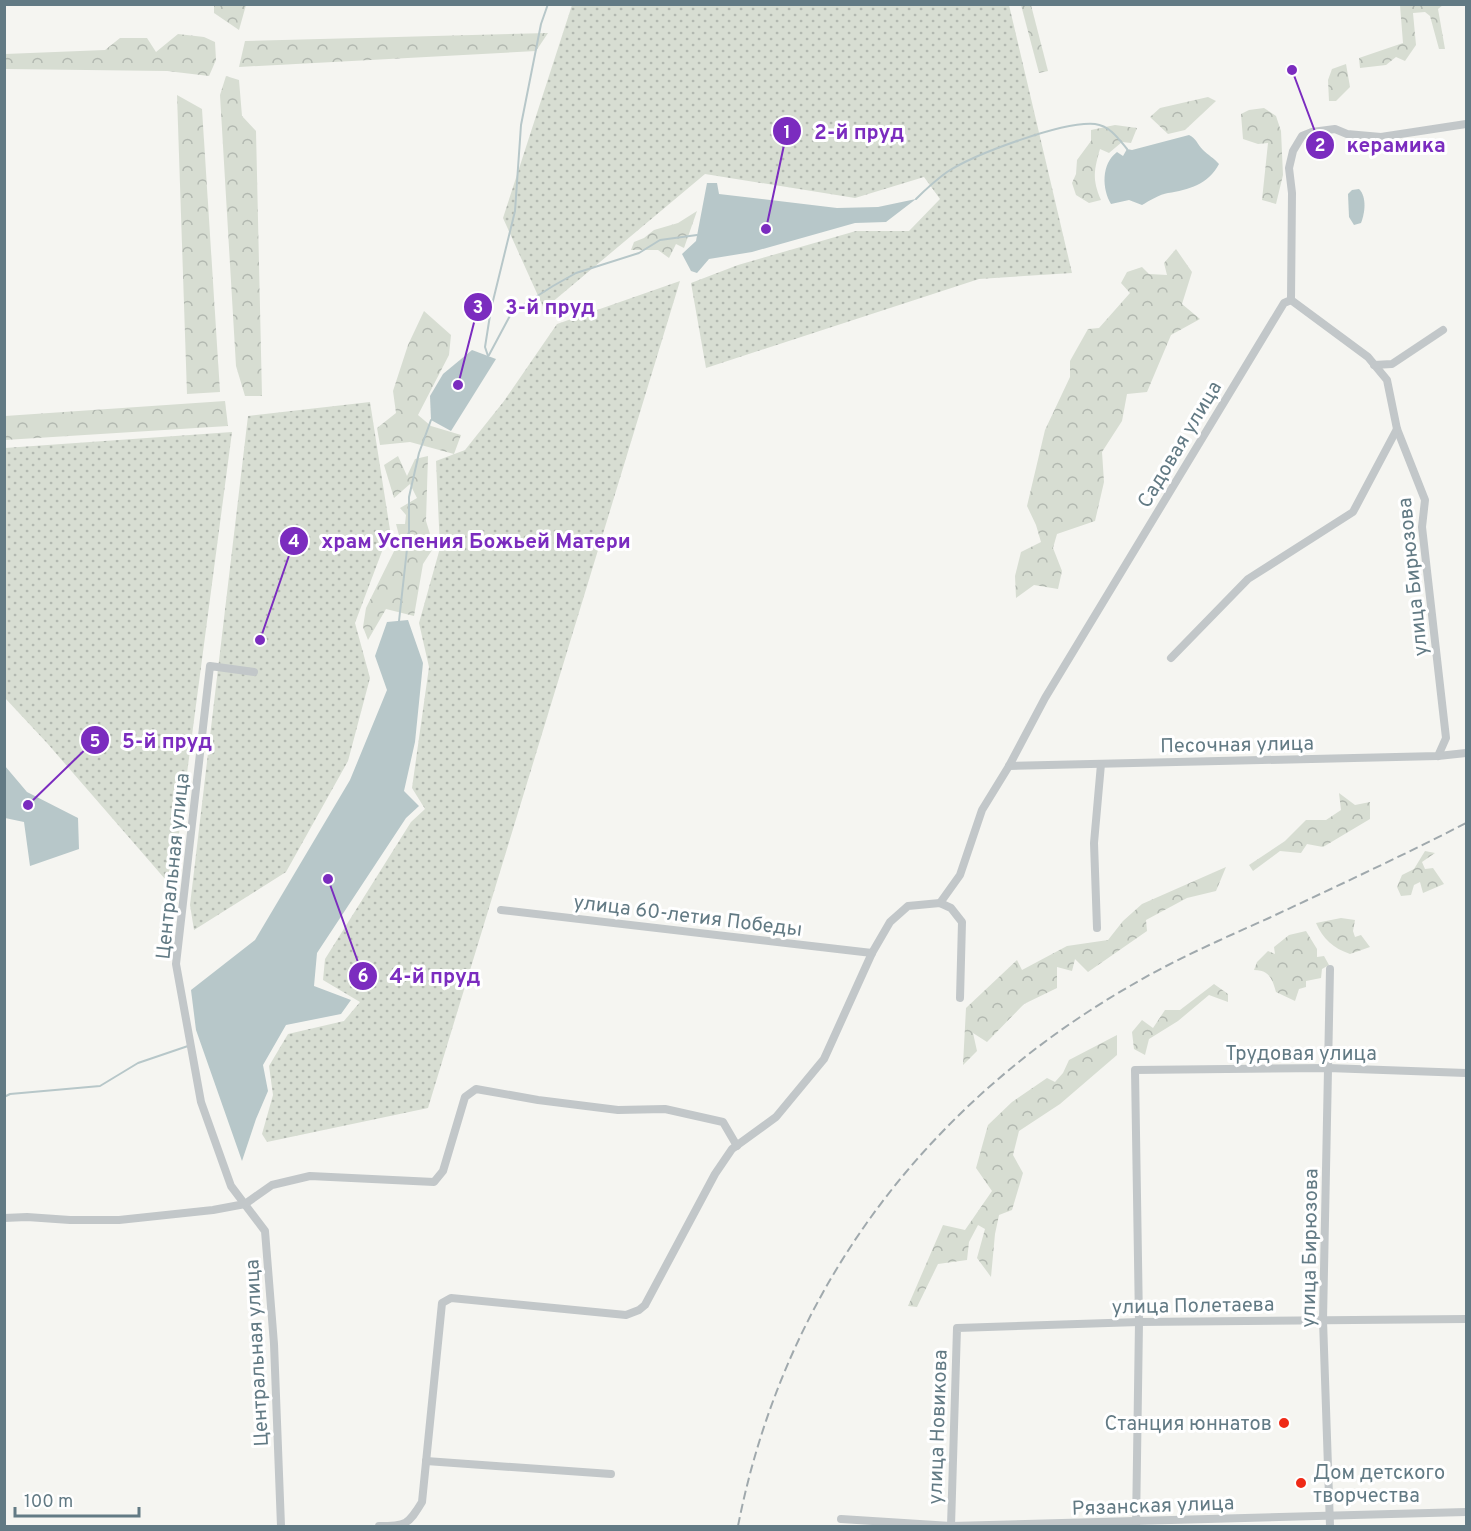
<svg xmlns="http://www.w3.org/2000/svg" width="1471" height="1531" font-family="Overpass,sans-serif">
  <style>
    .grass { fill: url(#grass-dots) }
    .forest { fill: url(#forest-crowns) }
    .water { fill: #b7c7c9 }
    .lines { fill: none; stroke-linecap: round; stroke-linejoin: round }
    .stream { stroke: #b7c7c9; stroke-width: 2 }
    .minor { stroke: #c2c7c9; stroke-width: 8 }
    .rail { stroke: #a0a9ad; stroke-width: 2; stroke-dasharray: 9 4.5; stroke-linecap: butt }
    .poi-dot { fill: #ef2a17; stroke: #fff; stroke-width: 2 }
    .labels { text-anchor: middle; stroke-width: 6; stroke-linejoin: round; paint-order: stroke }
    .street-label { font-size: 20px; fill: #627a84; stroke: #fff }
    .poi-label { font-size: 20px; fill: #627a84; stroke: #fff; text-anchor: end }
    .leader { fill: none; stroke: #7b2cbf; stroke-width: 2 }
    .callout-dot { fill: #7b2cbf; stroke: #fff; stroke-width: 2 }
    .mark-label { font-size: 18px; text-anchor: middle; font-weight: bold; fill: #fff }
    .callout-label { font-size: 21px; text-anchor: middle; font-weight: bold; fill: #7b2cbf; stroke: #fff; stroke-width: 6; stroke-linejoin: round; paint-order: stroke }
  </style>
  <defs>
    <pattern id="grass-dots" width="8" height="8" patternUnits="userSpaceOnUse" patternTransform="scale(1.5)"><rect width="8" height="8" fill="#d7ddd2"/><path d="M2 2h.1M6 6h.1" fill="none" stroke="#b2b8b0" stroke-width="1.8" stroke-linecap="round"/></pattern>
    <pattern id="forest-crowns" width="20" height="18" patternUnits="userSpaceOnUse" patternTransform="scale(1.5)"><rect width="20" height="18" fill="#d7ddd2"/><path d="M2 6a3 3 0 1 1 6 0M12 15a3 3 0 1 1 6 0" fill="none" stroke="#b2b8b0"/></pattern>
  </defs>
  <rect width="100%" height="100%" fill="#f5f5f1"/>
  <!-- grass -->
  <g class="grass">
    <polygon points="572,5 1009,5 1072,273 979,279 706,368 691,283 738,265 856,231 909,231 940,199 924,177 855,198 705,174 544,309 503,218"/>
    <polygon points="680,281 428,1108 267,1142 262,1134 273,1095 269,1066 288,1034 344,1021 360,1002 323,980 325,959 411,822 425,809 412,788 429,667 419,623 440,548 436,461 465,450 504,401 557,324"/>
    <polygon points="370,402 390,530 355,623 370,678 348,761 286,872 194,930 190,905 248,416"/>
    <polygon points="232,432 172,887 47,743 5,698 5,448"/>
  </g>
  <!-- forest -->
  <g class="forest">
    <polygon points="214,5 246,5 239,30 214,13"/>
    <polygon points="1021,5 1031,5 1048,71 1039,73"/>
    <polygon points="1400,5 1443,5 1438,9 1445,49 1439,49 1430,16 1425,12 1413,13 1416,45 1405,61 1396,57 1386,65 1360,68 1359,58 1403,43"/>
    <polygon points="548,33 536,51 239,67 245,41"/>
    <polygon points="178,34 204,37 215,42 216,60 209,76 167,71 5,69 5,54 105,50 120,38 147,38 156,52"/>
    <polygon points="1346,64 1350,87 1336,101 1329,101 1328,80 1332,69"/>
    <polygon points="226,76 239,80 242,116 256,131 262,396 245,396 236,366 220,95"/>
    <polygon points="177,95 202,109 220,392 187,394"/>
    <polygon points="1208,97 1216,101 1185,130 1168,134 1150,117 1160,108"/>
    <polygon points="1264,108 1276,116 1281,131 1283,175 1276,204 1262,200 1268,143 1258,144 1243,139 1241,114 1249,110"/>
    <path d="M1115,125L1137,128L1131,143L1122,142L1109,153L1100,149C1094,170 1092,179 1101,200L1089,203L1076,195L1072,183L1076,174L1077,160L1091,141V130Z"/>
    <polygon points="697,211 684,248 676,244 669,258 658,250 631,250 634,242 644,238 654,230 678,223"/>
    <polygon points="1176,249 1192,272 1182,304 1200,319 1171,335 1147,392 1127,394 1122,421 1102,452 1104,482 1095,521 1057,534 1053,548 1062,571 1058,589 1034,585 1016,598 1015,576 1021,552 1041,542 1036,525 1027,506 1045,430 1070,377 1070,361 1088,329 1099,328 1130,293 1121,283 1127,272 1142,267 1149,274 1167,275 1164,263"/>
    <polygon points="424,311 451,335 449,355 418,415 431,426 461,435 454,454 410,442 380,445 377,428 396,413 393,391 408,345"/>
    <polygon points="225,401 228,426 5,440 5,416"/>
    <polygon points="398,456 407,476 415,459 428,456 426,521 434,547 423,564 414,616 386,609 368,640 363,627 366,608 400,539 396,524 405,524 406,515 400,508 417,498 410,484 394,498 384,465"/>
    <polygon points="1339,793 1355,805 1370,802 1370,819 1323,847 1307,844 1301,853 1280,851 1253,871 1249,865 1285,841 1306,820 1326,820 1341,810"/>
    <polygon points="1425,851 1435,853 1422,862 1425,869 1433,868 1444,884 1423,893 1420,882 1414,885 1411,895 1401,896 1397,887 1402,875 1414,869"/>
    <polygon points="1226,867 1216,891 1187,898 1146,920 1147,931 1088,972 1075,959 1072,971 1057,967 1057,988 1024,1004 987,1042 973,1033 977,1051 963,1065 966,1008 1017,960 1022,970 1067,946 1108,940 1123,921 1142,904"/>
    <path d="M1341,918L1355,920L1353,931L1355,937L1361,935L1370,947L1350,954C1333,948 1323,939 1316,923Z"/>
    <path d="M1306,931L1317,949V957L1324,956L1329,965L1322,969L1321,978L1306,981V987L1299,989L1295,1001L1276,992C1272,978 1269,970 1254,970L1257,962L1268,951L1275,954L1274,947L1289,935Z"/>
    <polygon points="1214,984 1228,994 1228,1002 1209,995 1178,1021 1149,1039 1145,1055 1134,1049 1132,1032 1142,1020 1153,1028 1165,1010 1180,1010"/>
    <polygon points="1117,1035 1117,1055 1060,1104 1019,1131 1013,1155 1023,1173 1012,1210 999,1215 995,1234 991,1277 977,1258 985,1229 978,1225 969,1242 967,1260 938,1264 917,1307 908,1306 943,1225 965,1230 992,1191 976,1168 988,1125 1012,1102 1047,1078 1055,1082 1063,1073 1069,1060"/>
  </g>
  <!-- water -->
  <g class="water">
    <path d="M1189,135C1197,139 1197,144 1203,150C1208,155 1214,158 1219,164C1209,184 1188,190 1168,193C1160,194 1149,201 1142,205L1129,200L1111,204C1102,189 1101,164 1117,152L1123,156L1127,149L1132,150Z"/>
    <polygon points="707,183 717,183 719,194 837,208 878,207 916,199 886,222 855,223 752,252 709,259 697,273 691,271 682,254 696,241"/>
    <path d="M1359,189C1367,197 1365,213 1361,223L1354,225L1349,217L1348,194L1352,190Z"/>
    <polygon points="472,350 496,359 451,431 431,420 430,396 443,374"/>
    <polygon points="408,620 423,663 415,742 404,791 419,806 406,818 317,953 314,986 351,1000 341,1014 286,1025 263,1065 268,1091 256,1119 242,1161 196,1030 191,990 255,940 350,780 387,690 375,656 387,622"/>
    <polygon points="5,766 27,792 78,818 79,849 30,866 24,822 5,818"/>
  </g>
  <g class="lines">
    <!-- stream -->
    <g class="stream">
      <path d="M916,199C925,190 936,180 947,172C975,154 1063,121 1095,124C1110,126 1118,138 1127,149"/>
      <polyline points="489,355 512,312 553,286 576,273 639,253 660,240 697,235"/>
      <polyline points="488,356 485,347 491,309 515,211 521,125 541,24 548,4"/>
      <polyline points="399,621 409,531 409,497 419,453 431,420"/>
      <polyline points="4,1097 10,1094 100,1086 138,1063 188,1046"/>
    </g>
    <!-- minor -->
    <g class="minor">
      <polyline points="1291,300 1368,357 1387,380 1397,429 1425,500 1422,527 1446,738 1438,756"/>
      <polyline points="1374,365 1392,364 1443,330"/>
      <polyline points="1171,658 1248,579 1353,512 1397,429"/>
      <polyline points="254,672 210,666 176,964 201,1102 231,1186 265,1231 274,1344 281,1526"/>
      <polyline points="1009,766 1438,756 1466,753"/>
      <polyline points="940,903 960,875 982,810 1009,766 1045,698 1284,303 1291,300 1292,193 1289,168 1293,151 1302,136 1312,132 1335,129 1347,134 1381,137 1466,124"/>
      <polyline points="501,910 872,953"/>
      <polyline points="1097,928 1094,843 1101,764"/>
      <polyline points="1330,969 1323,1320 1330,1526"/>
      <polyline points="4,1218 27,1217 70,1220 119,1220 213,1210 245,1204 272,1185 310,1176 434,1182 443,1171 465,1097 476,1089 538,1100 618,1110 665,1109 723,1122 737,1146"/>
      <polyline points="426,1461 611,1474"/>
      <polyline points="841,1519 951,1526 1466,1512"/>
      <path d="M379,1526C406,1526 408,1525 422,1502L442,1303L451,1298L626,1315L639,1310L645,1305L715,1174L732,1149L776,1117L824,1059L872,953L890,922L908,906L940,903L951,908L962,922L960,998"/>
      <polyline points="951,1526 957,1328 1139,1322 1466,1319"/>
      <polyline points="1136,1526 1139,1322 1135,1070 1328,1068 1466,1073"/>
    </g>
    <!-- rail -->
    <path class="rail" d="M738,1526C784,1292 924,1105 1130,986C1174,960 1222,939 1269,918C1335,887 1402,856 1466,823"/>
  </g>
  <!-- markers -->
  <g class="poi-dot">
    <circle cx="1284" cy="1423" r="6"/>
    <circle cx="1301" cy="1483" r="6"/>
  </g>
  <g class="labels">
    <!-- street labels -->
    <g class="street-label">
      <text transform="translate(1179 444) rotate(-59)" y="7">Садовая улица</text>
      <text transform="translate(1412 577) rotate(-96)" y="7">улица Бирюзова</text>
      <text transform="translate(1237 744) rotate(-1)" y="7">Песочная улица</text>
      <text transform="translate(172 866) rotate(-84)" y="7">Центральная улица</text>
      <text transform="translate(688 915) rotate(7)" y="7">улица 60-летия Победы</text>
      <text x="1301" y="1060">Трудовая улица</text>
      <text transform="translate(1309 1248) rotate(-89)" y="7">улица Бирюзова</text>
      <text transform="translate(1193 1305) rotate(-1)" y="7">улица Полетаева</text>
      <text transform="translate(256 1353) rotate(-93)" y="7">Центральная улица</text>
      <text transform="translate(937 1427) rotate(-88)" y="7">улица Новикова</text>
      <text transform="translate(1153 1505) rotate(-2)" y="7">Рязанская улица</text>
    </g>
    <!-- poi labels -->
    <g class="poi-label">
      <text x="1272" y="1430">Станция юннатов</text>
      <text x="1313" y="1479" text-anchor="start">Дом детского<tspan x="1313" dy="23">творчества</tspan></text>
    </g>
  </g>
  <!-- callouts -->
  <path class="leader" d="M766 229L787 131M1292 70L1320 145M458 385L478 307M260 640L294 541M28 805L95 740M328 879L363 976"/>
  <g class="callout-dot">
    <circle cx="766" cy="229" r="6"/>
    <circle cx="1292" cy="70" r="6"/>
    <circle cx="458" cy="385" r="6"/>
    <circle cx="260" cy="640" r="6"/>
    <circle cx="28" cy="805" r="6"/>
    <circle cx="328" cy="879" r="6"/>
    <circle cx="787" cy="131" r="15"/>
    <circle cx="1320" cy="145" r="15"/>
    <circle cx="478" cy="307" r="15"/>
    <circle cx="294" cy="541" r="15"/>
    <circle cx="95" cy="740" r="15"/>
    <circle cx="363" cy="976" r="15"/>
  </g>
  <g class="mark-label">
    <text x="787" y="138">1</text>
    <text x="1320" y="151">2</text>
    <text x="478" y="313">3</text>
    <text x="294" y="547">4</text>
    <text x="95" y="747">5</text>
    <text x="363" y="982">6</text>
  </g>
  <g class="callout-label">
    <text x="859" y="139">2-й пруд</text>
    <text x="1396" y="152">керамика</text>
    <text x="550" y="314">3-й пруд</text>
    <text x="476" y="548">храм Успения Божьей Матери</text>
    <text x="167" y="748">5-й пруд</text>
    <text x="435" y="983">4-й пруд</text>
  </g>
  <!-- border -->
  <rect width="1471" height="1531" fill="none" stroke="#627a84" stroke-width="12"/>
  <!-- scale -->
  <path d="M15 1507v9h124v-9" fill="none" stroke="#627a84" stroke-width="3"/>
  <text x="24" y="1507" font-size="18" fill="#627a84" stroke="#ffffff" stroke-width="4.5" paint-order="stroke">100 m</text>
</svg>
